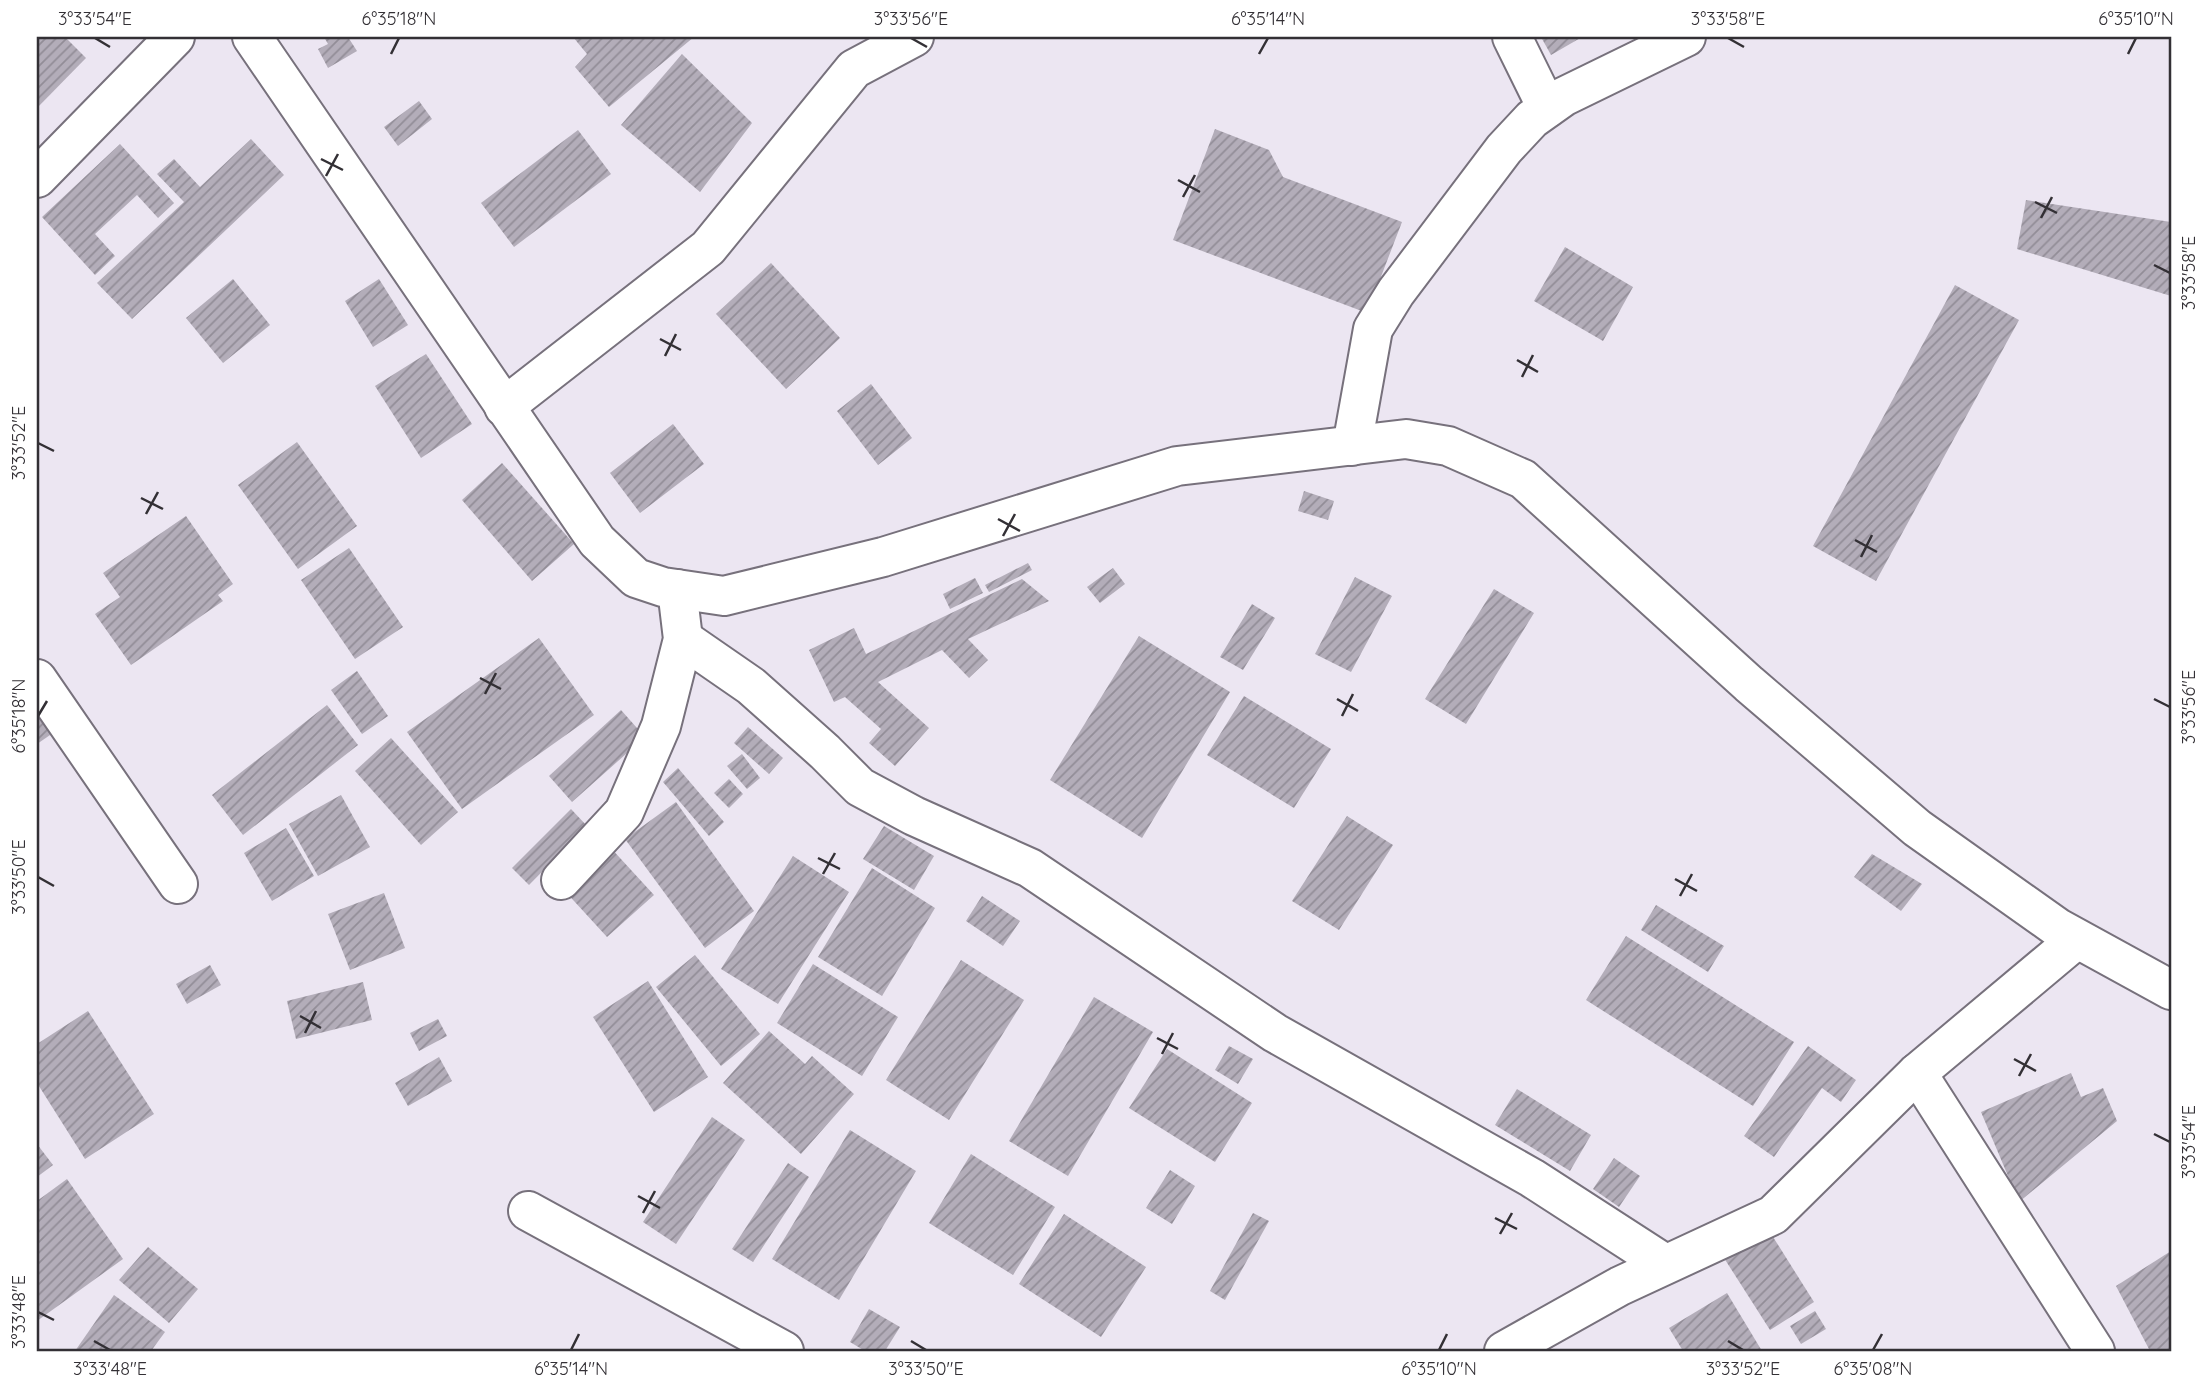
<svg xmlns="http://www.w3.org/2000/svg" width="2208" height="1388" font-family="Quicksand,sans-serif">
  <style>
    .building { fill: url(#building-hatch) }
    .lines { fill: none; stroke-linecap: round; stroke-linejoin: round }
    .minor-casing { stroke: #77717c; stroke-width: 42 }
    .tertiary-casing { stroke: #77717c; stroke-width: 42 }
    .minor { stroke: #fff; stroke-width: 38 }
    .tertiary { stroke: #fff; stroke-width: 38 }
    .ticks { fill: none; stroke: #333035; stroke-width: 2.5 }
    .neatline { fill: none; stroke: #333035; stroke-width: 2.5 }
    .ticks-label { font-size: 18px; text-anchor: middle; fill: #333035 }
  </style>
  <defs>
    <pattern id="building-hatch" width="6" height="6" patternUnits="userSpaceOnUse" patternTransform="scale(1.75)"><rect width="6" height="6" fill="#b3adb9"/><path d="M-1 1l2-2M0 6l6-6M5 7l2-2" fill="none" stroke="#928d97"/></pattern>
  </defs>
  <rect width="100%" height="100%" fill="#ece6f2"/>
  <!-- building -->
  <g class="building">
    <polygon points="37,37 65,37 86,58 37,108"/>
    <polygon points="324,37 348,37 357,51 328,68 318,49 328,44"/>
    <polygon points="573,37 694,37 609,107 575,67 587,54"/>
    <polygon points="1541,37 1582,37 1551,55"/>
    <polygon points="682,54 752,123 700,192 621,125"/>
    <polygon points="419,101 432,119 398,146 384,127"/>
    <polygon points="1215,129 1269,150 1283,177 1402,222 1367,313 1173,240"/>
    <polygon points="578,130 611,174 514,247 481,203"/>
    <polygon points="251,139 284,175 132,319 97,283 184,202 157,174 174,159 200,187"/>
    <polygon points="120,144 174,203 158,218 137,195 95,234 115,256 95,275 42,217"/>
    <polygon points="2026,200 2171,222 2171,296 2017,249"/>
    <polygon points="1565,247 1633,287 1603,341 1534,301"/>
    <polygon points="771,263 840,338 786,389 716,314"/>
    <polygon points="233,279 270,325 223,363 186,318"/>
    <polygon points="379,279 408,325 373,347 345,301"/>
    <polygon points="1955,285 2019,320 1876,581 1813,546"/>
    <polygon points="426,354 472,424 421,458 375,386"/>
    <polygon points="871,384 912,438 878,465 837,411"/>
    <polygon points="673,424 704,464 640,513 610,473"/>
    <polygon points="297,442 357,526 298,569 238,485"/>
    <polygon points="502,463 574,544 532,581 462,500"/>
    <polygon points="1304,491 1334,501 1328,520 1298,511"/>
    <polygon points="186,516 233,584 218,595 223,601 131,665 95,614 120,597 103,573"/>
    <polygon points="349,548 403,627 355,659 301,580"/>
    <polygon points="1028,563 1032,570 989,592 985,585"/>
    <polygon points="1113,568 1125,584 1100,603 1087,587"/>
    <polygon points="1355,577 1392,596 1351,672 1315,654"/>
    <polygon points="975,578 983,593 950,609 943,594"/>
    <polygon points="1022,579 1049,601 968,639 988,660 969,678 942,650 878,682 929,728 895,766 869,743 881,729 845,697 834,702 809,650 854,628 866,654"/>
    <polygon points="1494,589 1534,613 1466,724 1425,699"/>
    <polygon points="1252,604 1275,618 1243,670 1220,657"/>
    <polygon points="1139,636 1230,692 1142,838 1050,780"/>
    <polygon points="539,638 594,715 462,809 407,732"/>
    <polygon points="357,671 388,716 362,734 331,690"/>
    <polygon points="1244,696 1331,749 1294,808 1207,755"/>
    <polygon points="327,705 358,745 243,835 212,795"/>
    <polygon points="37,709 53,733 37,744"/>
    <polygon points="621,710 645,737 572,802 549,776"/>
    <polygon points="748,727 783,758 769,774 734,743"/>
    <polygon points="391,738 458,812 421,845 355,771"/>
    <polygon points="742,754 760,778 747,789 727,766"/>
    <polygon points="678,768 724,822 709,836 663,782"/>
    <polygon points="729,779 743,794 729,808 714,793"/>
    <polygon points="341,795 370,847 318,876 289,824"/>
    <polygon points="676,802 754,911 705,948 625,839"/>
    <polygon points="571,809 587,826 529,885 512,868"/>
    <polygon points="1347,816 1393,845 1339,930 1292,901"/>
    <polygon points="884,826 934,856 914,890 863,859"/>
    <polygon points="286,828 314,876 272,901 244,853"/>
    <polygon points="609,846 654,895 607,937 563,889"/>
    <polygon points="1872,854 1922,884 1901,911 1854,877"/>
    <polygon points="793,856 849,892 778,1004 721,969"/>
    <polygon points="872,868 935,908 882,996 818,957"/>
    <polygon points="384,893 405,948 350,970 328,914"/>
    <polygon points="982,896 1020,921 1003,946 966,921"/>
    <polygon points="1656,905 1724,946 1708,972 1641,930"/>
    <polygon points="1626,936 1794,1042 1753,1106 1586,1000"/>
    <polygon points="695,955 760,1034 721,1066 656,987"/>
    <polygon points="961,960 1024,1000 949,1120 886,1080"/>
    <polygon points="813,964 898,1017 862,1076 777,1023"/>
    <polygon points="210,965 221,985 187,1004 176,984"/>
    <polygon points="648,981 708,1077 654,1112 593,1017"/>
    <polygon points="363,982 372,1020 296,1039 287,1001"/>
    <polygon points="1094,997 1153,1032 1068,1176 1009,1141"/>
    <polygon points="88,1011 154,1114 85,1159 37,1083 37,1044"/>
    <polygon points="438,1019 447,1036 419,1051 410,1033"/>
    <polygon points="769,1031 805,1064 812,1056 854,1094 801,1154 723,1083"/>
    <polygon points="1229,1046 1253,1059 1238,1084 1215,1070"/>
    <polygon points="1808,1046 1856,1080 1841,1102 1822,1088 1774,1157 1744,1136"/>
    <polygon points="1167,1049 1252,1103 1215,1162 1129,1108"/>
    <polygon points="439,1057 452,1081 408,1106 395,1083"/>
    <polygon points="2071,1073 2081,1097 2103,1088 2117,1121 2019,1202 1981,1112"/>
    <polygon points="1517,1089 1591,1135 1570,1171 1495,1125"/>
    <polygon points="712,1117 745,1140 676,1244 643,1222"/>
    <polygon points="850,1130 916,1171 839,1300 772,1259"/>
    <polygon points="37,1144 53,1165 37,1177"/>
    <polygon points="971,1154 1055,1207 1013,1275 929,1223"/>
    <polygon points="1614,1158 1640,1176 1619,1207 1593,1189"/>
    <polygon points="788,1163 809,1177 753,1262 732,1249"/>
    <polygon points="1170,1170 1195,1186 1172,1224 1146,1208"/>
    <polygon points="67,1179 123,1259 37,1321 37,1201"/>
    <polygon points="1253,1213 1269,1221 1225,1300 1210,1291"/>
    <polygon points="1064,1214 1146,1267 1101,1337 1019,1284"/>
    <polygon points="1768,1229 1814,1302 1770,1330 1724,1258"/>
    <polygon points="148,1247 198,1289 169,1323 119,1280"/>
    <polygon points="2171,1251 2171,1351 2150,1351 2116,1286"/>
    <polygon points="1727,1293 1762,1351 1683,1351 1669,1328"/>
    <polygon points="114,1295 165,1332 151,1351 75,1351"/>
    <polygon points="869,1309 900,1327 885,1351 865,1351 850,1342"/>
    <polygon points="1815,1311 1826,1329 1801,1344 1790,1326"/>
  </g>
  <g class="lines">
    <defs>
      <g id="minor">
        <polyline points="1512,37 1547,108"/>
        <polyline points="37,178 175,37"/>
        <polyline points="504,407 708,248 854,69 914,37"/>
        <polyline points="1352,446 1373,329 1396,292 1504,149 1532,119 1563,97 1686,37"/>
        <polyline points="683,639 751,686 825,752 860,787 914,816 1030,868 1275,1033 1532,1178 1665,1264"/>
        <polyline points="37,679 178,884"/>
        <polyline points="561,880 624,812 661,726 683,639 677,589"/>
        <polyline points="1917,1073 2095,1351"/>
        <polyline points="528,1211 784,1351"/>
        <polyline points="1504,1351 1620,1286 1773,1215 1917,1073 2077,939"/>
      </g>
      <polyline id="tertiary" points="252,37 597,541 636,578 663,587 724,596 883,557 1177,466 1406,439 1448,446 1523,479 1749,684 1917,828 2058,928 2171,990"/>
    </defs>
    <!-- minor casing -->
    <use href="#minor" class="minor-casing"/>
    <!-- tertiary casing -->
    <use href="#tertiary" class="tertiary-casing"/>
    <!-- minor -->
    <use href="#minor" class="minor"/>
    <!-- tertiary -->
    <use href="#tertiary" class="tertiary"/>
  </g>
  <!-- ticks -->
  <path class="ticks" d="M95,38L110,47M911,38L927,47M1728,38L1744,47M391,54L399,38M1259,54L1268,38M2128,54L2136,38M321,159L343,170M326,176L338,154M1178,180L1200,192M1183,197L1195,175M2035,202L2057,213M2041,218L2052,197M2154,265L2170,273M660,339L681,350M665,356L676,334M1517,360L1538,372M1522,377L1533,355M38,443L54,451M141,498L163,509M146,514L158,492M998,519L1020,531M1003,536L1015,514M1855,540L1877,552M1861,557L1872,535M480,678L501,689M485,694L496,673M1337,699L1358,711M2154,699L2170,707M38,716L47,701M1342,716L1353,694M818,858L840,869M823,874L835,853M38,877L54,886M1675,879L1697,891M1680,896L1692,874M300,1016L321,1028M305,1033L316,1011M1157,1038L1178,1049M1162,1054L1173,1033M2014,1059L2036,1071M2019,1076L2031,1054M2154,1134L2170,1142M638,1196L660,1208M643,1213L655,1191M1495,1218L1517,1229M1500,1234L1512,1213M38,1312L54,1320M94,1341L110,1350M911,1341L926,1350M1728,1341L1743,1350M571,1350L579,1334M1439,1350L1447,1334M1873,1350L1882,1334"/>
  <!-- border -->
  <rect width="2208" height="1388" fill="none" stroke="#ffffff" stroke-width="77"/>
  <rect x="38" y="38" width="2132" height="1312" class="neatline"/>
  <g class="ticks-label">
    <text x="95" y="25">3°33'54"E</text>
    <text x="399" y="25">6°35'18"N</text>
    <text x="911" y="25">3°33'56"E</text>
    <text x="1268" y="25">6°35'14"N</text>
    <text x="1728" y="25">3°33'58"E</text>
    <text x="2136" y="25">6°35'10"N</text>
    <text transform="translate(2189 273) rotate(-90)" y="6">3°33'58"E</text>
    <text transform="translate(19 443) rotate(-90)" y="6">3°33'52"E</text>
    <text transform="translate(2189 707) rotate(-90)" y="6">3°33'56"E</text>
    <text transform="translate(19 716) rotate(-90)" y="6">6°35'18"N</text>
    <text transform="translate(19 877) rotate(-90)" y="6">3°33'50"E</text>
    <text transform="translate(2189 1142) rotate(-90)" y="6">3°33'54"E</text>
    <text transform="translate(19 1312) rotate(-90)" y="6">3°33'48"E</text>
    <text x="110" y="1375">3°33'48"E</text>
    <text x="571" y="1375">6°35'14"N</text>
    <text x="926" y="1375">3°33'50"E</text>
    <text x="1439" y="1375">6°35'10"N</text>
    <text x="1743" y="1375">3°33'52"E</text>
    <text x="1873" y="1375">6°35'08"N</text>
  </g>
</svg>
